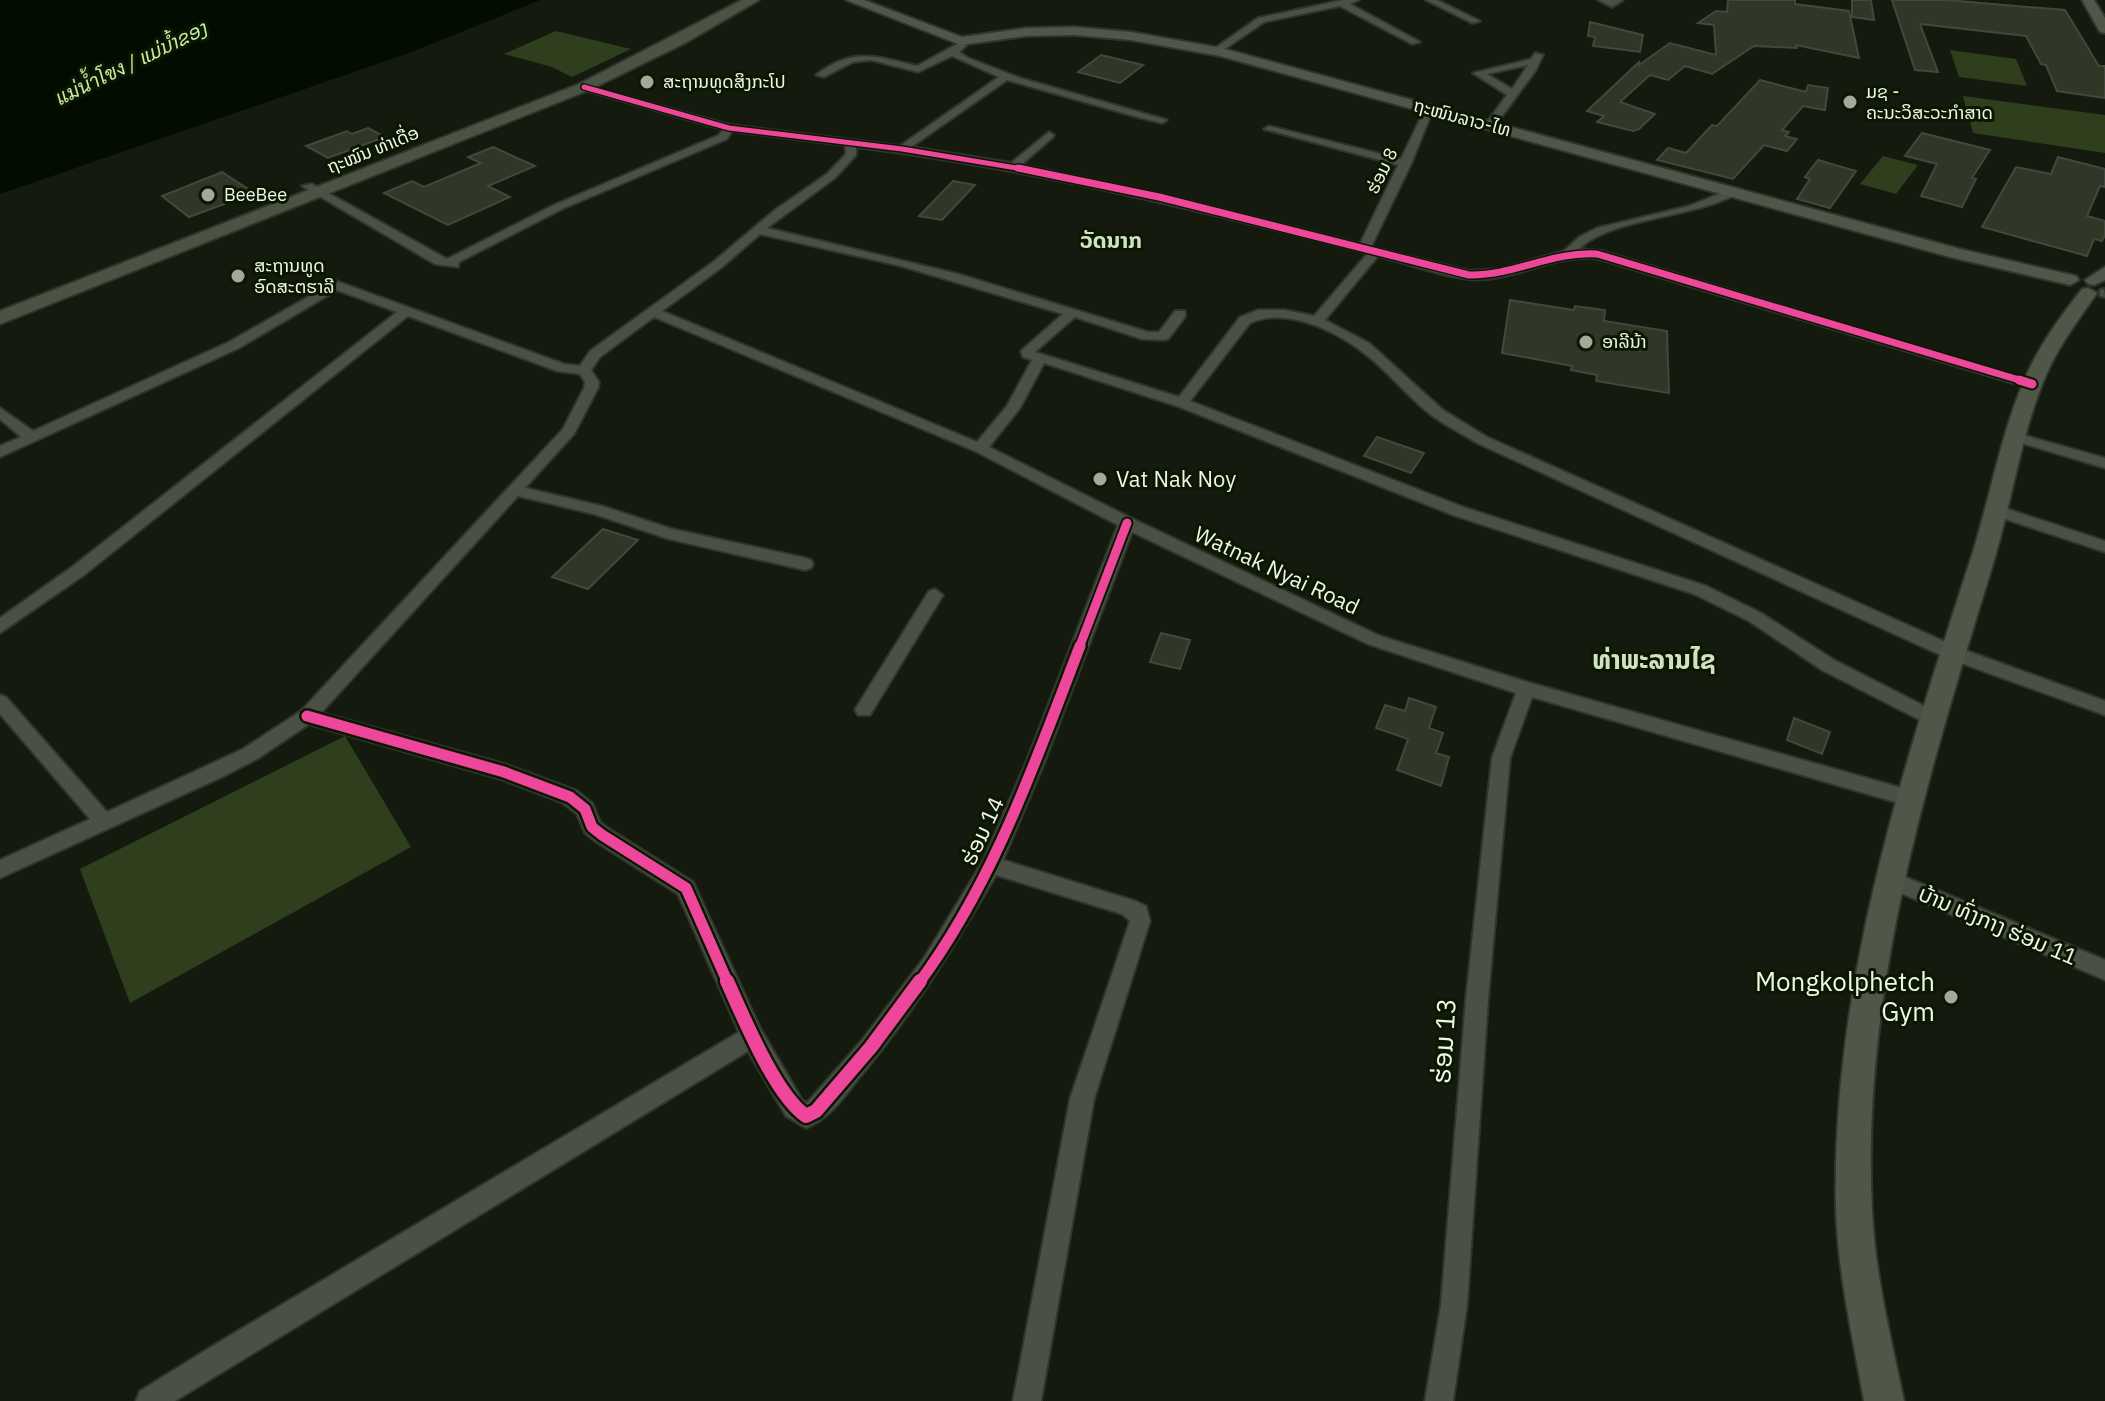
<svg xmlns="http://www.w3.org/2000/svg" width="2105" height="1401" font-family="'IBM Plex Sans','Noto Sans Lao',Sarabun,sans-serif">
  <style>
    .green { fill: #2f3f1d }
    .water { fill: #030c01 }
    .building { fill: #303726; stroke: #42483d; stroke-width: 2 }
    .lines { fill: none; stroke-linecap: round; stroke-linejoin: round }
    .street-casing { stroke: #2f342c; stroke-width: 4 }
    .secondary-casing { stroke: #2f342c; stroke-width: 4 }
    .primary-casing { stroke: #2f342c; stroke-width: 4 }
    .street { fill: #4a5045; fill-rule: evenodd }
    .secondary { fill: #505748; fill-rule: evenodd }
    .primary { fill: #4b5443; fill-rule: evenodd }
    .cycleway-far4-casing { stroke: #0b1701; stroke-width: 8 }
    .cycleway-far3-casing { stroke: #0b1701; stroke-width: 10 }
    .cycleway-far2-casing { stroke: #0b1701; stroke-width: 13 }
    .cycleway-far1-casing { stroke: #0b1701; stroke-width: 16 }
    .cycleway-casing { stroke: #0b1701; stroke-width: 19 }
    .cycleway-far4 { stroke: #ed469a; stroke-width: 5 }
    .cycleway-far3 { stroke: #ed469a; stroke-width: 7 }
    .cycleway-far2 { stroke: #ed469a; stroke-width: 9 }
    .cycleway-far1 { stroke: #ed469a; stroke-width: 11 }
    .cycleway { stroke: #ed469a; stroke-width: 14 }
    .poi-dot { fill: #a2aa9a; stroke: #0b1701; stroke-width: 3 }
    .labels { text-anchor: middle; stroke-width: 6; stroke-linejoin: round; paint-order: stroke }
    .far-poi-label { font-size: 18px; fill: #eef7e6; stroke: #0b1701; text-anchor: start }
    .far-street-label { font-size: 18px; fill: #eef7e6; stroke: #0b1701 }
    .far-water-label { font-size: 20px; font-style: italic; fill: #c4ec9e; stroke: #0b1701 }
    .far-quarter-label { font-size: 22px; font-weight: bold; fill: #d1e2c2; stroke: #0b1701 }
    .poi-label { font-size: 22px; fill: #eef7e6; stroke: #0b1701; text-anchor: start }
    .street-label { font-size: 22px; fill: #eef7e6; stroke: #0b1701 }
    .quarter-label { font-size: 26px; font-weight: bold; fill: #d1e2c2; stroke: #0b1701 }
    .near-poi-label { font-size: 26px; fill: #eef7e6; stroke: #0b1701; text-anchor: end }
    .near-street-label { font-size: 26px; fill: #eef7e6; stroke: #0b1701 }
  </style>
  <rect width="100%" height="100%" fill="#141a0d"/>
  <!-- green -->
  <g class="green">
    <polygon points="556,31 631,49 572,77 552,67 504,54"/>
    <polygon points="1950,50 2016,59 2027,86 1959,77"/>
    <polygon points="1963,96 2105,115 2105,153 1973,133"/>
    <polygon points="1883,156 1918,165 1896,194 1860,184"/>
    <polygon points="345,736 411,847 130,1003 80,869"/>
  </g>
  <!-- water -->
  <polygon class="water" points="0,0 540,0 409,53 0,194"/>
  <!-- building -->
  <g class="building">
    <polygon points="1728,0 1795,0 1795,4 1849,11 1859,58 1796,45 1797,48 1754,46 1712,74 1685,66 1668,80 1650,75 1620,102 1655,114 1639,129 1633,131 1597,122 1604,116 1587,111 1639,62 1639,65 1670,43 1716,55 1714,25 1698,23 1716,11 1727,12"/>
    <polygon points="1852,0 1871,0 1874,20 1852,17"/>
    <polygon points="1892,0 1946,0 2065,10 2099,66 2105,66 2105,98 2057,91 2046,65 2041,64 2026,36 1920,24 1938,72 1915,70"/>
    <polygon points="1590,22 1643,35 1640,52 1593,46 1595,37 1588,36"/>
    <polygon points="1101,55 1143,65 1120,83 1078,72"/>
    <polygon points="1760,80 1806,92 1808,85 1828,88 1825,110 1803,106 1782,130 1789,132 1785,136 1797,139 1787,151 1764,145 1733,179 1657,160 1668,148 1686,153 1712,125 1717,126"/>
    <polygon points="368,128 385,137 328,158 306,146 347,131 352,134"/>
    <polygon points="1922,133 1990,150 1972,178 1976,179 1962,207 1921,196 1937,164 1905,156"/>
    <polygon points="493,147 535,166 488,186 510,197 448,225 384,193 412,181 424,187 481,163 468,157"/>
    <polygon points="2058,157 2105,169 2105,187 2100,186 2087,216 2105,221 2105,235 2102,241 2094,239 2087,256 1982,227 2016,167 2051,174"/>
    <polygon points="1818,160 1856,171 1830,208 1797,199 1810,179 1805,177"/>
    <polygon points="222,172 254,193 189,217 162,196"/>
    <polygon points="953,181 975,185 942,220 919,216"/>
    <polygon points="1510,300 1574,310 1575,306 1605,310 1604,321 1667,331 1669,393 1596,381 1597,375 1571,370 1572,366 1502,353"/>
    <polygon points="1377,437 1424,453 1411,473 1364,456"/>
    <polygon points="603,529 638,540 588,589 552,577"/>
    <polygon points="1161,633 1190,640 1180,669 1150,662"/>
    <polygon points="1409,698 1436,707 1429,728 1443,733 1436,753 1449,757 1441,786 1397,770 1408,739 1376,728 1385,705 1405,711"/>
    <polygon points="1794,718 1830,732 1822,754 1787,740"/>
  </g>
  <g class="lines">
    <defs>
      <g id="street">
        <polygon points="1343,0 1359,0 1350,4 1420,42 1412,44 1340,6 1264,22 1219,53 1211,51 1258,18"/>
        <polygon points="1426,0 1437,0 1480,21 1472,23"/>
        <polygon points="1598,0 1623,0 1612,7"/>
        <path d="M959,43L967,45L959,52L968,58L1020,78L1167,120L1162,123L1141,118L1007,80L911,147L1011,163L1049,132L1054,135L1053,137L1021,165L1159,194L1360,244L1398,165L1264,129L1269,126L1401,159L1425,109L1434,107L1411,164L1371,247L1469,271L1501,269L1564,251L1579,237L1597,228L1689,206L1729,190H1737V194C1690,219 1613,217 1579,249L1601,251L2039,384L2032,388L2027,387L1596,258C1557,255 1525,275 1487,279C1453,282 1412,264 1378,256L1325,320L1369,343L1443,410L1487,437L1959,648L2105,701V715L1947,658L1477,443C1463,434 1448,427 1434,417C1407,397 1387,369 1360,350C1332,329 1284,307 1250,323L1190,401L1463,507L1706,586L1761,613L1834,660L1938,713L1941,718L1938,723H1926L1822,670L1749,621L1694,594L1453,515L1177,406L1044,363L1020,408L989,447L1133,519L1380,636L1527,682L1909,790L1916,792L1919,798L1916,804L1909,806L1532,697L1510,758L1488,999L1467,1305L1453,1401H1425L1441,1305L1466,999L1492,758L1516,693L1368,644L1132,532L1044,763L1003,860L1135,901L1146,906L1150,921L1094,1099L1041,1401H1013L1070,1099L1130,921L1122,914L996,875C954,946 912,1015 859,1078C843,1098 830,1118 806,1128L786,1116L748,1051L175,1401H136L140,1391L216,1344L739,1032L678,894L595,841L585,833L577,814L563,803L501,779L309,724L257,759L222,777L0,878V860L90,819L0,714V695L6,697L107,812L243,749L301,711L563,429L584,388L585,382L580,374L557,371L408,316L84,575L0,633V618L72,567L397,312L337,290L239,348L0,457V446L21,437L0,419V408L33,431L229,342L336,281L564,364L580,366L590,351L713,262L775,210L827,174L846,154L845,145L732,131L727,139L562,209L459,262L458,267L435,264L302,186L312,184L447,259L554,205L719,135L723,129L581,89V85L730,125L900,146L999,77L952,56L918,72L871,60L853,62L824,77L816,75C852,47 876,56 917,66ZM856,147C1029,168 1198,210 1368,253L1314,316L1285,310H1258L1240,317L1179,397L1035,352L1075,317L1142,339L1163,340L1168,339L1185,317V311H1175L1159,332H1148L958,274L767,228L835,178L856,155ZM760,234L901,266L1063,314L1021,351L1023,357L1032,360L1007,406L977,442L662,311L721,268ZM654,317L975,451L1118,525L1026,763L983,861L924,958L863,1039L807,1103L802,1100L760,1028L693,882L609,829L600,822L592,803L577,791L504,764L321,713L518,496L594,514L669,539L805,570L811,568L813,564L811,560L805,558L672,529L602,506L525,488L574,434L598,388L599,382L591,370L600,357Z"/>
        <path d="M1535,53L1543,55L1536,70L1494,127H1486L1485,125L1507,95L1473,73L1531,59ZM1528,65L1512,89L1487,74Z"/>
        <polygon points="2104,289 2105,297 2100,296 2100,290"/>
        <polygon points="2016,433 2105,458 2105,468 2011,440 2011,434"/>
        <polygon points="1998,506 2105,541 2105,552 1993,515 1990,511 1993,507"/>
        <polygon points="935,589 943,595 870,715 858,715 855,710 858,705 929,591"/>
        <polygon points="1891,871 2105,960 2105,980 1884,886 1881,880 1884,874"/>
      </g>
      <g id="secondary">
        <polygon points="846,0 864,0 962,37 1026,28 1074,27 1131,32 1221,48 1960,249 2076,276 2079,280 2070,285 1950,257 1220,56 1131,40 1074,35 1026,36 961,45"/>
        <polygon points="2082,0 2094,0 2105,18 2105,33 2100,32"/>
        <polygon points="2105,267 2105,280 2094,285 2088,284 2085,280"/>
        <path d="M2088,288L2097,293C2079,319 2059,345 2046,375C2020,436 2012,503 1992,567C1928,775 1861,989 1872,1210C1875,1275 1891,1338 1904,1401H1864C1853,1338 1838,1274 1836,1210C1831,986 1902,771 1970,561C1990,500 2000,435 2026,376C2040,344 2061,316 2082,289Z"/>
      </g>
      <polygon id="primary" points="742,0 759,0 685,43 589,90 0,324 0,311 579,84"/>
    </defs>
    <!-- street casing -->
    <use href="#street" class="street-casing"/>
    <!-- secondary casing -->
    <use href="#secondary" class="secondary-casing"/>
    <!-- primary casing -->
    <use href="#primary" class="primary-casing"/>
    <!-- street -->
    <use href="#street" class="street"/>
    <!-- secondary -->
    <use href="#secondary" class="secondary"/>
    <!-- primary -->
    <use href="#primary" class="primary"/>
    <defs>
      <polyline id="cycleway-far4" points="584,87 729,128 902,149 1028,170"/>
      <path id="cycleway-far3" d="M1018,168L1159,197L1469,275C1514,276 1552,251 1597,254L2026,382"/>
      <g id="cycleway-far2">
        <polyline points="2019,380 2032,384"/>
        <polyline points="1079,648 1127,523"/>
      </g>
      <g id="cycleway-far1">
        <polyline points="307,716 504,772 570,797 585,809 592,827 602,835 686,888 728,983"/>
        <path d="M919,983C994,882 1035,762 1080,646"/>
      </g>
      <path id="cycleway" d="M727,981C743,1016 775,1095 806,1116L816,1111L871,1047L920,981"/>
    </defs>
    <!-- cycleway-far4 casing -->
    <use href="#cycleway-far4" class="cycleway-far4-casing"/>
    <!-- cycleway-far3 casing -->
    <use href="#cycleway-far3" class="cycleway-far3-casing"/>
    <!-- cycleway-far2 casing -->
    <use href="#cycleway-far2" class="cycleway-far2-casing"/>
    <!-- cycleway-far1 casing -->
    <use href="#cycleway-far1" class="cycleway-far1-casing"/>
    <!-- cycleway casing -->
    <use href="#cycleway" class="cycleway-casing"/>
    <!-- cycleway-far4 -->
    <use href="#cycleway-far4" class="cycleway-far4"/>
    <!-- cycleway-far3 -->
    <use href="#cycleway-far3" class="cycleway-far3"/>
    <!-- cycleway-far2 -->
    <use href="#cycleway-far2" class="cycleway-far2"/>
    <!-- cycleway-far1 -->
    <use href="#cycleway-far1" class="cycleway-far1"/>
    <!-- cycleway -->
    <use href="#cycleway" class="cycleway"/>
  </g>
  <!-- markers -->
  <g class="poi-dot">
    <circle cx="647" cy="82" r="8"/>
    <circle cx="1850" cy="102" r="8"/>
    <circle cx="208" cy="195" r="8"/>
    <circle cx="238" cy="276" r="8"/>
    <circle cx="1586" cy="342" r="8"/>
    <circle cx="1100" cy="479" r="8"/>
    <circle cx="1951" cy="997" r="8"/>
  </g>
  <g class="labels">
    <!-- far-poi labels -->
    <g class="far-poi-label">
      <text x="663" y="88">ສະຖານທູດສິງກະໂປ</text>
      <text x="1866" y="98">ມຊ -<tspan x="1866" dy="21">ຄະນະວິສະວະກຳສາດ</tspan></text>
      <text x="224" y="201">BeeBee</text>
      <text x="254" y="272">ສະຖານທູດ<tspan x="254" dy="21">ອົດສະຕຮາລີ</tspan></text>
      <text x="1602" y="348">ອາລີນ້າ</text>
    </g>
    <!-- far-street labels -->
    <g class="far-street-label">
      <text transform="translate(1462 118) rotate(15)" y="6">ຖະໜົນລາວ-ໄທ</text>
      <text transform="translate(373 150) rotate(-22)" y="6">ຖະໝົນ ທ່າເດື່ອ</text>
      <text transform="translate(1382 171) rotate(-64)" y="6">ຮ່ອມ 8</text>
    </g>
    <!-- far-water labels -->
    <g class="far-water-label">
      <text transform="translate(131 63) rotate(-26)" y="7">แม่น้ำโขง / ແມ່ນ້ຳຂອງ</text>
    </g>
    <!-- far-quarter labels -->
    <g class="far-quarter-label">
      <text x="1111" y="248">ວັດນາກ</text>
    </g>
    <!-- poi labels -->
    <g class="poi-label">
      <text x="1116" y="487">Vat Nak Noy</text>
    </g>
    <!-- street labels -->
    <g class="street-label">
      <text transform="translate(1277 570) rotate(25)" y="8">Watnak Nyai Road</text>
      <text transform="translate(982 831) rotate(-65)" y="8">ຮ່ອມ 14</text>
      <text transform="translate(1998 925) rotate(23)" y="8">ບ້ານ ທົ່ງກາງ ຮ່ອມ 11</text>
    </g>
    <!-- quarter labels -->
    <g class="quarter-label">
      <text x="1654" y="669">ທ່າພະລານໄຊ</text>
    </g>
    <!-- near-poi labels -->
    <g class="near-poi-label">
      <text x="1935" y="991">Mongkolphetch<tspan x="1935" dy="30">Gym</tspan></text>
    </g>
    <!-- near-street labels -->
    <g class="near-street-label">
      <text transform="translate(1444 1041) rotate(-86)" y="9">ຮ່ອມ 13</text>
    </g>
  </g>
</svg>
